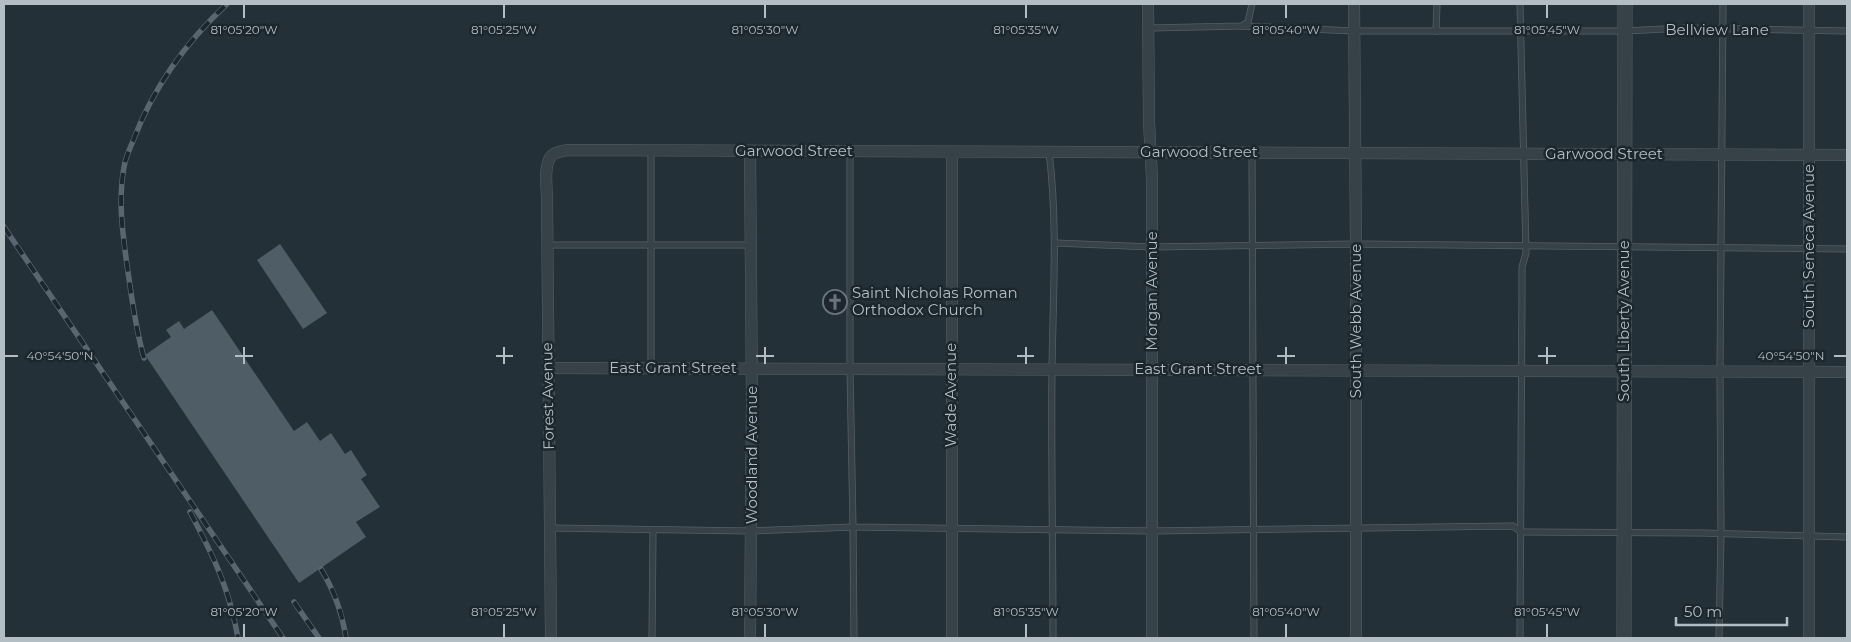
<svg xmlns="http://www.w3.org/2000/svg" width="1851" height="642" font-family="Montserrat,sans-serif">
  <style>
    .building { fill: #4f5d66 }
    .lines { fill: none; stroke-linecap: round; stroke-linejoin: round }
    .service-casing { stroke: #555f66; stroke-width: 7 }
    .minor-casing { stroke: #555f66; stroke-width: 12 }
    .tertiary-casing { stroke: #555f66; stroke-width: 15 }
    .service { stroke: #374148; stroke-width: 5.5 }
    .minor { stroke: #374148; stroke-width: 11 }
    .tertiary { stroke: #374148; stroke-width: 14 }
    .rail-casing { stroke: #59666f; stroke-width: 5.5 }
    .rail { stroke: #1c262d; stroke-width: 4; stroke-dasharray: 11; stroke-linecap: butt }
    .ticks { fill: none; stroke: #b2bdc4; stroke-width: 2 }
    .labels { text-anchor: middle; stroke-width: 5; stroke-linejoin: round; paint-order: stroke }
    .street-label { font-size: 15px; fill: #b2bdc4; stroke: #1c262d }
    .poi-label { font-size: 15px; fill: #b2bdc4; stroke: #1c262d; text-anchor: start }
    .ticks-label { font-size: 12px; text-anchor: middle; fill: #b2bdc4; stroke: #1c262d; stroke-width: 5; stroke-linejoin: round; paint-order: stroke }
  </style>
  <rect width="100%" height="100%" fill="#243038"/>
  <!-- building -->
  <g class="building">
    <polygon points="280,244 327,313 303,329 257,260"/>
    <polygon points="212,310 294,431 307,422 320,441 331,433 345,454 351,450 367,475 361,479 380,507 356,522 366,537 299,583 145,355 171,337 166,330 179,321 184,329"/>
  </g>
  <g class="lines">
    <defs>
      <g id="service">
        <polyline points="1520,4 1526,253 1522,267 1522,291 1520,638"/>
        <polyline points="1242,26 1354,31 1625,31 1684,28 1847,31"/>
        <polyline points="1149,28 1242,26 1248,22 1252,4"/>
        <polyline points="1436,31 1437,4"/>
        <polyline points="850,151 850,369 853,527 1152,531 1513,526 1521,532 1702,533 1847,537"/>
        <path d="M1049,152C1058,224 1053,296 1052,368C1051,458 1053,548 1053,638"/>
        <polyline points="1252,153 1254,638"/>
        <polyline points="1055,243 1152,247 1356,244 1847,249"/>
        <polyline points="547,245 751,245"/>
        <polyline points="651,368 651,151"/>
        <polyline points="550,528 751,531 853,527 854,638"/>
        <polyline points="652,638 653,531"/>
        <polyline points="1719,638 1721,534 1720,371 1723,4"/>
      </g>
      <g id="minor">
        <polyline points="1148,4 1149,121 1152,179 1152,638"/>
        <polyline points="1354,4 1356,244 1356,638"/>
        <polyline points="1809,4 1809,638"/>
        <polyline points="750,151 752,403 750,638"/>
        <polyline points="548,368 1847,372"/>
        <path d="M551,638L547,199C547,187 543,165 552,155C556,152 563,151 567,150L1847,155"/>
        <polyline points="952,638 952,152"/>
      </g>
      <polyline id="tertiary" points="1624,638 1625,4"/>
    </defs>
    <!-- service casing -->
    <use href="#service" class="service-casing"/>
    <!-- minor casing -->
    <use href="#minor" class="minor-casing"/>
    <!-- tertiary casing -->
    <use href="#tertiary" class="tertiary-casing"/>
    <!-- service -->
    <use href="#service" class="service"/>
    <!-- minor -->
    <use href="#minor" class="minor"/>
    <!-- tertiary -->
    <use href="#tertiary" class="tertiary"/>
    <defs>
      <g id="rail">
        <polyline points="4,227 283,638"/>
        <path d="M144,358C136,330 132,301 128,272C123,236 117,199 125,162C127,155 130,148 133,141C153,88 186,42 227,4"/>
        <path d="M190,512C214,557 229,588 238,638"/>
        <path d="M321,569C335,592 342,612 346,638"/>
        <polyline points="294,602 319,638"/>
      </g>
    </defs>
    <!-- rail casing -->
    <use href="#rail" class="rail-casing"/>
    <!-- rail -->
    <use href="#rail" class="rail"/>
  </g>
  <!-- ticks -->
  <path class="ticks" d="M244,5V18M504,5V18M765,5V18M1026,5V18M1286,5V18M1547,5V18M244,347V364M504,347V364M765,347V364M1026,347V364M1286,347V364M1547,347V364M5,356H18M235,356H253M496,356H513M756,356H774M1017,356H1034M1277,356H1295M1538,356H1556M1834,356H1846M244,624V637M504,624V637M765,624V637M1026,624V637M1286,624V637M1547,624V637"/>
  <!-- icons -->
  <defs>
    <symbol id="church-ring" viewBox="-11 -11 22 22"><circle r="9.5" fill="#1c262d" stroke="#6b7280" stroke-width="1.5"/><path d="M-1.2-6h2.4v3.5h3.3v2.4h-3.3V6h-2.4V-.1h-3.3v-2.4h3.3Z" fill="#6b7280"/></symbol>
  </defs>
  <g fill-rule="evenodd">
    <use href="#church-ring" x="821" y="288" width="28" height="28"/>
  </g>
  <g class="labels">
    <!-- street labels -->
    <g class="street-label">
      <text x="1717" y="35">Bellview Lane</text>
      <text x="794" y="156">Garwood Street</text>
      <text x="1199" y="157">Garwood Street</text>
      <text x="1604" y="159">Garwood Street</text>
      <text transform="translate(1809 246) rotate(-90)" y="5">South Seneca Avenue</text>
      <text transform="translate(1152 291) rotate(-90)" y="5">Morgan Avenue</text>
      <text transform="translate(1356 321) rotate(-90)" y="5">South Webb Avenue</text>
      <text transform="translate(1624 321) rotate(-90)" y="5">South Liberty Avenue</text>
      <text x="673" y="373">East Grant Street</text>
      <text x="1198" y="374">East Grant Street</text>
      <text transform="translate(951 395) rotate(-90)" y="5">Wade Avenue</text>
      <text transform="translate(548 396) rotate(-91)" y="5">Forest Avenue</text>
      <text transform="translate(752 455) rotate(-90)" y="5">Woodland Avenue</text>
    </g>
    <!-- poi labels -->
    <g class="poi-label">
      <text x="852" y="298">Saint Nicholas Roman<tspan x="852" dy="17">Orthodox Church</tspan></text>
    </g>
  </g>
  <g class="ticks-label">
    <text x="244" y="34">81°05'20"W</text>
    <text x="504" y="34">81°05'25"W</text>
    <text x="765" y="34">81°05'30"W</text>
    <text x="1026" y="34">81°05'35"W</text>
    <text x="1286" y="34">81°05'40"W</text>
    <text x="1547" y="34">81°05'45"W</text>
    <text x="1791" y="360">40°54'50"N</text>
    <text x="60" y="360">40°54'50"N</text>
    <text x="244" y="616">81°05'20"W</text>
    <text x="504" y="616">81°05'25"W</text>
    <text x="765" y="616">81°05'30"W</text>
    <text x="1026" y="616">81°05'35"W</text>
    <text x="1286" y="616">81°05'40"W</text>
    <text x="1547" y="616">81°05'45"W</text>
  </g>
  <!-- border -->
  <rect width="1851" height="642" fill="none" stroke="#b2bdc4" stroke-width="10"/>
  <!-- scale -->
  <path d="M1676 617v8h111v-8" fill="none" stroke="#b2bdc4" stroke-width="2.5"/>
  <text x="1684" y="617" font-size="15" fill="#b2bdc4" stroke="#1c262d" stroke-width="4" paint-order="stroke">50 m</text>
</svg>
